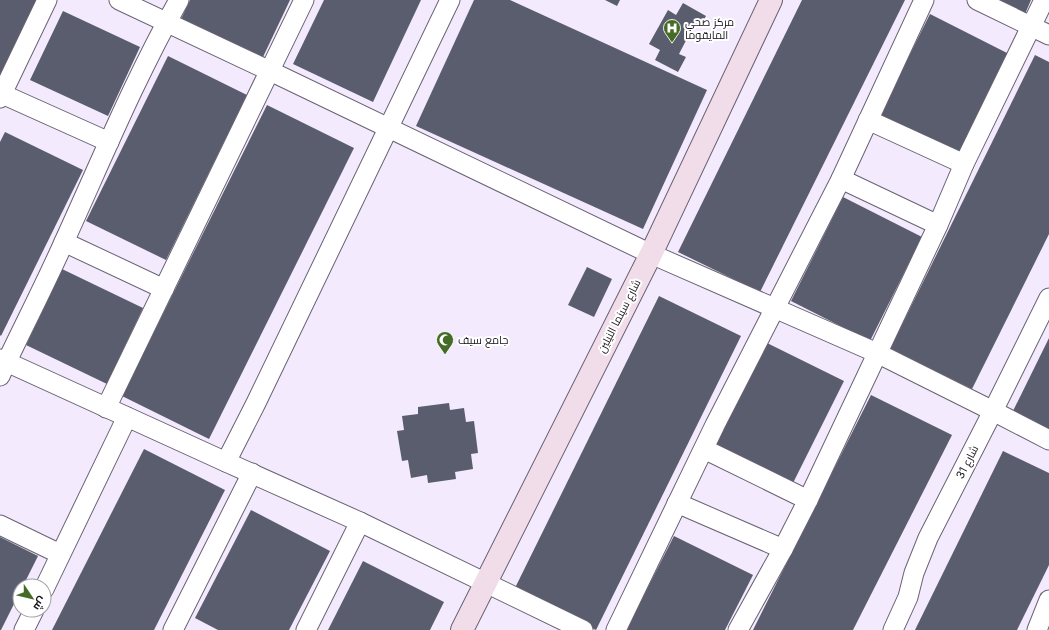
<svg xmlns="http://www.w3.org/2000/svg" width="1049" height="630" font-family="Inter,Cairo,sans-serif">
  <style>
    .building { fill: #595d6e }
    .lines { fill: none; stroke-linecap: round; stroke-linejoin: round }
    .street-casing { stroke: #696272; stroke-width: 21 }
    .secondary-casing { stroke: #696272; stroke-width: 24 }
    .street { stroke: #fff; stroke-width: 19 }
    .secondary { stroke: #f1dce9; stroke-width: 22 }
    .labels { text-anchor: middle; stroke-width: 4; stroke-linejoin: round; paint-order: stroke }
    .poi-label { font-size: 11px; fill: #18141b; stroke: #fff; text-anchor: start }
    .street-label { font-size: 11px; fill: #18141b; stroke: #fff }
  </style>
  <rect width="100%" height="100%" fill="#f4eafd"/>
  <!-- building -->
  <g class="building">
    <polygon points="0,0 37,0 0,78"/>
    <polygon points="190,0 290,0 263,57 181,19"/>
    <polygon points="324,0 421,0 373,102 293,64"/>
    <polygon points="474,0 510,0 707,90 643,229 416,126"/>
    <polygon points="605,0 620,0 617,6"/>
    <polygon points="802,0 905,0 760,292 678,252"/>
    <polygon points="997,0 1031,0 1025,14"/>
    <polygon points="683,3 706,16 699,28 694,25 679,54 686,57 678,72 655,60 660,50 649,44 668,10 676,15"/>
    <polygon points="63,11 140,47 108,116 30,80"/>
    <polygon points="930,14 1009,54 958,157 878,118"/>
    <polygon points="1035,55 1049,62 1049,234 972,389 890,349"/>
    <polygon points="168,56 247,95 166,260 86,221"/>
    <polygon points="267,105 354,148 209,439 122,396"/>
    <polygon points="5,132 83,170 1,336 0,335 0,142"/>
    <polygon points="843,197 922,237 870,341 791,301"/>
    <polygon points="587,267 612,279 594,317 568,305"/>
    <polygon points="62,269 143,308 107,384 26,345"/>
    <polygon points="659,296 741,336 596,630 514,590"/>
    <polygon points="1049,338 1049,432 1012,413"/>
    <polygon points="765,342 844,381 792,485 713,446"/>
    <polygon points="871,395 952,435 853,630 753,630"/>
    <polygon points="449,403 450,410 464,408 466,422 474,421 478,453 471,454 473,469 455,472 456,479 428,483 427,475 411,478 408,460 402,461 397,431 404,430 402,416 418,414 418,407"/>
    <polygon points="144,449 225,490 154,630 52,630"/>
    <polygon points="1003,451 1049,473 1049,565 1017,630 915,630"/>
    <polygon points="251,510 330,551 289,630 218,630 195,618"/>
    <polygon points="674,536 753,575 725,630 626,630"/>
    <polygon points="0,537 38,556 23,586 20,586 20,592 1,630 0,630"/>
    <polygon points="363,561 444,602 430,630 328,630"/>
  </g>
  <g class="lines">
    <defs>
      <g id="street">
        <polyline points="119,0 270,71 651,254 877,353 993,411 1049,440"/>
        <polyline points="977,0 1049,35"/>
        <polyline points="2,94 109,142"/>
        <polyline points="0,98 47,0"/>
        <polyline points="868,120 964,164"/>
        <polyline points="841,179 938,225"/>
        <polyline points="64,242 164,289"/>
        <polyline points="0,359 226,462 360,522 583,630"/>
        <path d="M0,376C21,331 44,287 64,242C101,161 135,78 179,0"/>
        <polyline points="106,408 304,0"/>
        <polyline points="704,449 808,500"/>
        <polyline points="226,462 256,403 450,0"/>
        <polyline points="677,503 783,549"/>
        <polyline points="0,525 60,554"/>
        <polyline points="44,589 127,417"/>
        <polyline points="24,630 34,610"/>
        <polyline points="173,630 252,473"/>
        <polyline points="306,630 360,522"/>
        <polyline points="616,630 715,425 841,179 924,0"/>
        <polyline points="738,630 783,549 808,500 938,225 964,164 1044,0"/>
        <polyline points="893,630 908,597 914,573 928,538 993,411 1049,298"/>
        <polyline points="1037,630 1049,600"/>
      </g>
      <polyline id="secondary" points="462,630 651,254 771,0"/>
    </defs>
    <!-- street casing -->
    <use href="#street" class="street-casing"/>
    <!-- secondary casing -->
    <use href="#secondary" class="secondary-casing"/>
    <!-- street -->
    <use href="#street" class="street"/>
    <!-- secondary -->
    <use href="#secondary" class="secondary"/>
  </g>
  <!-- icons -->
  <defs>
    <symbol id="hospital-pin" viewBox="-11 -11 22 30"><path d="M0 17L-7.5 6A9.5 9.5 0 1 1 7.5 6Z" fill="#456c27" stroke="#fff"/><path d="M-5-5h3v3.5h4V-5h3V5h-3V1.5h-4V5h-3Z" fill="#fff"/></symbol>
    <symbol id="mosque-pin" viewBox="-11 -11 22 30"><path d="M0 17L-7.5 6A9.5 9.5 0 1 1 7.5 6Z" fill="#456c27" stroke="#fff"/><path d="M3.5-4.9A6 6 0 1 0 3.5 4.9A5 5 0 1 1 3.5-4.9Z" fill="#fff"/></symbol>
  </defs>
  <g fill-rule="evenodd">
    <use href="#hospital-pin" x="662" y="18" width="20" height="27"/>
    <use href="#mosque-pin" x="435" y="330" width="20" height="27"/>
  </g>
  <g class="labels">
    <!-- poi labels -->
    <g class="poi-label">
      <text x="685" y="26">مركز صحي<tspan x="685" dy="13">المايقوما</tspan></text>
      <text x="458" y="344">جامع سيف</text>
    </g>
    <!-- street labels -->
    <g class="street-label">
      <text transform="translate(619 316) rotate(-63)" y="4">شارع سينما النيلين</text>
      <text transform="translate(967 462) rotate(-63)" y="4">شارع 31</text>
    </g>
  </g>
  <!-- north arrow -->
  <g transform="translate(32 598) rotate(125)"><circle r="19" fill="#ffffff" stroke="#a3a1a4"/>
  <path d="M0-3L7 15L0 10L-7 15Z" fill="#456c27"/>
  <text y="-6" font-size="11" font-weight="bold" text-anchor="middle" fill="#18141b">ش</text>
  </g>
</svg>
